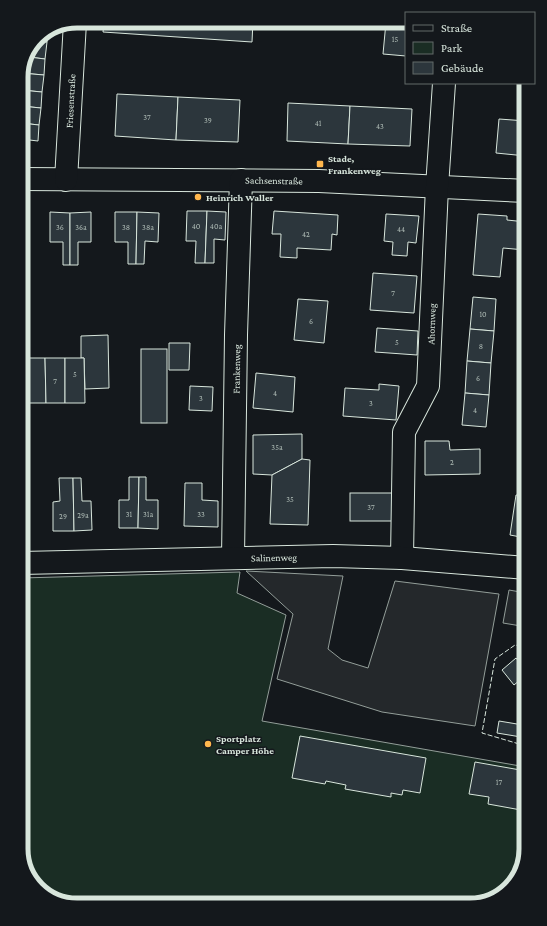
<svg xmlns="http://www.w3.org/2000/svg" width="547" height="926" font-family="'Crimson Pro',serif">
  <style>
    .green { fill: #1a2d24; stroke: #939e99 }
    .parking { fill: #24282b; stroke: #939e99 }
    .building { fill: #2c363c; stroke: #d8e6dc }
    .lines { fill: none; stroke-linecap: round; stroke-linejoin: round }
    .minor-casing { stroke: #d8e6dc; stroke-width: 24 }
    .minor { stroke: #14181c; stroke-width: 22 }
    .fence { stroke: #d8e6dc; stroke-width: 1; stroke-dasharray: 5 2; stroke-linecap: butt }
    .poi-dot { fill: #ffb74d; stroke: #14181c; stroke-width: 1.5 }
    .labels { text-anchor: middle; stroke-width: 3; stroke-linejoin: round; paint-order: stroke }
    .number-label { font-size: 8px; fill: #adbab4 }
    .street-label { font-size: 10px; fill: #d8e6dc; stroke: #14181c }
    .poi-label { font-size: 10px; font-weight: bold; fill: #d8e6dc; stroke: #14181c; text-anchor: start }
    .rim { fill: none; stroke: #d8e6dc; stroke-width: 5 }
  </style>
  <rect width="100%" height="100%" fill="#14181c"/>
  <!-- green -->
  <polygon class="green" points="240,572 237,593 286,615 262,721 526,767 526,849 517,880 495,899 470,905 74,905 46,895 27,874 21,849 21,578"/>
  <!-- parking -->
  <g class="parking">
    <polygon points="246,571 343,576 328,649 342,660 368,668 395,581 499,594 475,726 382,712 277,679 293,614"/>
    <polygon points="509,590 526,593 526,646 520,645 521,626 503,623"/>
  </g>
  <!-- building -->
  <g class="building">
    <polygon points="104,21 253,21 252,42 103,32"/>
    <polygon points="386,22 406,24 406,56 383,54"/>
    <polygon points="48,33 47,42 36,41 38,37"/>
    <polygon points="36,41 47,42 45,59 29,57"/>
    <polygon points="29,57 45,59 44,75 21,73"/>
    <polygon points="21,73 44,75 42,92 21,90"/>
    <polygon points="21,90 42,92 41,108 21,106"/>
    <polygon points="117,94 178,97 176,140 115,136"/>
    <polygon points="178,97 240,100 238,142 176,140"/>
    <polygon points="288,103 350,106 348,144 287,141"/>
    <polygon points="21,106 41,108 39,125 21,123"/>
    <polygon points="350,106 412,109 410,146 348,144"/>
    <polygon points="499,119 526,121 526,156 496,153"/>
    <polygon points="21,123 39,125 38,141 21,139"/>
    <polygon points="187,211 207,211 205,263 195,263 196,241 186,241"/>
    <polygon points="207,211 226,212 225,240 214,239 214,263 205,263"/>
    <polygon points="274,211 338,215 337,235 332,234 331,250 297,248 297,258 280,257 281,234 272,234"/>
    <polygon points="50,212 70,213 70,265 63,265 63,242 50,242"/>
    <polygon points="91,212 91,242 78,242 78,265 70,265 70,213"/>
    <polygon points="115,212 137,212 136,264 128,264 128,242 115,242"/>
    <polygon points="137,212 159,213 158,242 145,241 144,264 136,264"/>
    <polygon points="386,214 419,216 416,243 408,242 407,256 392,255 393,242 384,241"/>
    <polygon points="478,214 507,216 507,220 526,222 525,250 503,248 500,277 473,275"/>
    <rect x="21" y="232" width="3" height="26"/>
    <polygon points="373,273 417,276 414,313 370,310"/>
    <polygon points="473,297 496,299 494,331 470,329"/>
    <polygon points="298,299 328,301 324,343 294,340"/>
    <polygon points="377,328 418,331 417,355 375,352"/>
    <polygon points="470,329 494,331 491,363 467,361"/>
    <polygon points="108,335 109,388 85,389 84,358 81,358 81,336"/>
    <polygon points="169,343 190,343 189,370 169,370"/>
    <rect x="141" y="349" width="26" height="74"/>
    <rect x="21" y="358" width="5" height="45"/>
    <polygon points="26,358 45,358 46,403 26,403"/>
    <polygon points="45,358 65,358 65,403 46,403"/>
    <polygon points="65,358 84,358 85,403 65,403"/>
    <polygon points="467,361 491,363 489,395 465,393"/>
    <polygon points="256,373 295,377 293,412 253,408"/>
    <polygon points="379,384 399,386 396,420 343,416 345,388 379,390"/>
    <polygon points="190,386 213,387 212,411 189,410"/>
    <polygon points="465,393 489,395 486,427 462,425"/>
    <polygon points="302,434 302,459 272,475 253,474 253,435"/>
    <polygon points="425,441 449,441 450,450 480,449 480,474 425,475"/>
    <polygon points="302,459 310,460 308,525 270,524 272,475"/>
    <polygon points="129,477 139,477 138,528 119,528 119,500 129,500"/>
    <polygon points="139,477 146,477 146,500 158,500 158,529 138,528"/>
    <polygon points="59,478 73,478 74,531 53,531 53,502 60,501"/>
    <polygon points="73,478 81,478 82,501 91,501 92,530 74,531"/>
    <polygon points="185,483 202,483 202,500 218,501 218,527 184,526"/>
    <polygon points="21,488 26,488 25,516 21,516"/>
    <rect x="350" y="493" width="42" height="28"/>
    <polygon points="516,495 526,496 526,538 510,535"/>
    <polygon points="516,658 526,670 526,675 514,685 502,670"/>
    <polygon points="499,721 523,725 521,737 497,733"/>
    <polygon points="300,736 426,758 420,793 403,790 402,795 391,793 391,797 345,789 346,785 326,781 325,784 292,778"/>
    <polygon points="475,762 526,771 526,803 522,803 521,810 488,804 489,797 469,794"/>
  </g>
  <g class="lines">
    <defs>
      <g id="minor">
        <polyline points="21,179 319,181 526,191"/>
        <polyline points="66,180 75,22"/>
        <polyline points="233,558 236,335 241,180"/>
        <polyline points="402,558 404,432 428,386 437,187 444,83"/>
        <polyline points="21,563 333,556 402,558 526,568"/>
      </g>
    </defs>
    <!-- minor casing -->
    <use href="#minor" class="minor-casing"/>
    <!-- minor -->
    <use href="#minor" class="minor"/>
    <!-- fence -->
    <polyline class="fence" points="526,746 482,733 495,659 515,645 526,647"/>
  </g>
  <!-- markers -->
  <g class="poi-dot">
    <rect x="316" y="160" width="8" height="8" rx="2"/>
    <circle cx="198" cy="197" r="4"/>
    <circle cx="208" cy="744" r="4"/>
  </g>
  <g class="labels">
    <!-- number labels -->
    <g class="number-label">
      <text x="395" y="42">15</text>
      <text x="147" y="120">37</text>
      <text x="208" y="123">39</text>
      <text x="318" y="126">41</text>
      <text x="380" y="129">43</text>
      <text x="196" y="229">40</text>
      <text x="216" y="229">40a</text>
      <text x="60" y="230">36</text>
      <text x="81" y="230">36a</text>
      <text x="126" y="230">38</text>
      <text x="148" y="230">38a</text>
      <text x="401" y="232">44</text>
      <text x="306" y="237">42</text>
      <text x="393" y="296">7</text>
      <text x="483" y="317">10</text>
      <text x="311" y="324">6</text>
      <text x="397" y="345">5</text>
      <text x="481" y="349">8</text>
      <text x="75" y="377">5</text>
      <text x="478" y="381">6</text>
      <text x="55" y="384">7</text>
      <text x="275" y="396">4</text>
      <text x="201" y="401">3</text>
      <text x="371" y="406">3</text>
      <text x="475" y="413">4</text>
      <text x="277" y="450">35a</text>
      <text x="452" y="465">2</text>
      <text x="290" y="502">35</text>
      <text x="371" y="510">37</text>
      <text x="129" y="517">31</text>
      <text x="148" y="517">31a</text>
      <text x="201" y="517">33</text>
      <text x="83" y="518">29a</text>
      <text x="63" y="519">29</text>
      <text x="499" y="785">17</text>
    </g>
    <!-- street labels -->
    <g class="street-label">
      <text transform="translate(70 101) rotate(-87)" y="4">Friesenstraße</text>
      <text transform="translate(274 180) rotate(1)" y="4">Sachsenstraße</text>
      <text transform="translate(431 324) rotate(-88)" y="4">Ahornweg</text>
      <text transform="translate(236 369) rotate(-89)" y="4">Frankenweg</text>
      <text transform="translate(274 557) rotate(-1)" y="4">Salinenweg</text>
    </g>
    <!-- poi labels -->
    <g class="poi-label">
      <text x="328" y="162">Stade,<tspan x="328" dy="12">Frankenweg</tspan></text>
      <text x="206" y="201">Heinrich Waller</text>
      <text x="216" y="742">Sportplatz<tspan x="216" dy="12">Camper Höhe</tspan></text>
    </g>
  </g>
  <!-- crop -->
  <path d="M0 0H547V926H0ZM77 28H470A49 49 0 0 1 519 77V849A49 49 0 0 1 470 898H77A49 49 0 0 1 28 849V77A49 49 0 0 1 77 28Z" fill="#14181c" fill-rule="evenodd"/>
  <path class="rim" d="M77 28H470A49 49 0 0 1 519 77V849A49 49 0 0 1 470 898H77A49 49 0 0 1 28 849V77A49 49 0 0 1 77 28Z"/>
  <!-- legend -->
  <rect x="405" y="12" width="130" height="72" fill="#14181c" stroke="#626a69"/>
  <rect x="413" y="25" width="20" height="6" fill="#14181c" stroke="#626a69"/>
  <text x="441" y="32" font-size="12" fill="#d8e6dc">Straße</text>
  <rect x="413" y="42" width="20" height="12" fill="#1a2d24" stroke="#626a69"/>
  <text x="441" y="52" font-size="12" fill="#d8e6dc">Park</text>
  <rect x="413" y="62" width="20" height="12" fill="#2c363c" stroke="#626a69"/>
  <text x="441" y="72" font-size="12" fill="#d8e6dc">Gebäude</text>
</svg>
